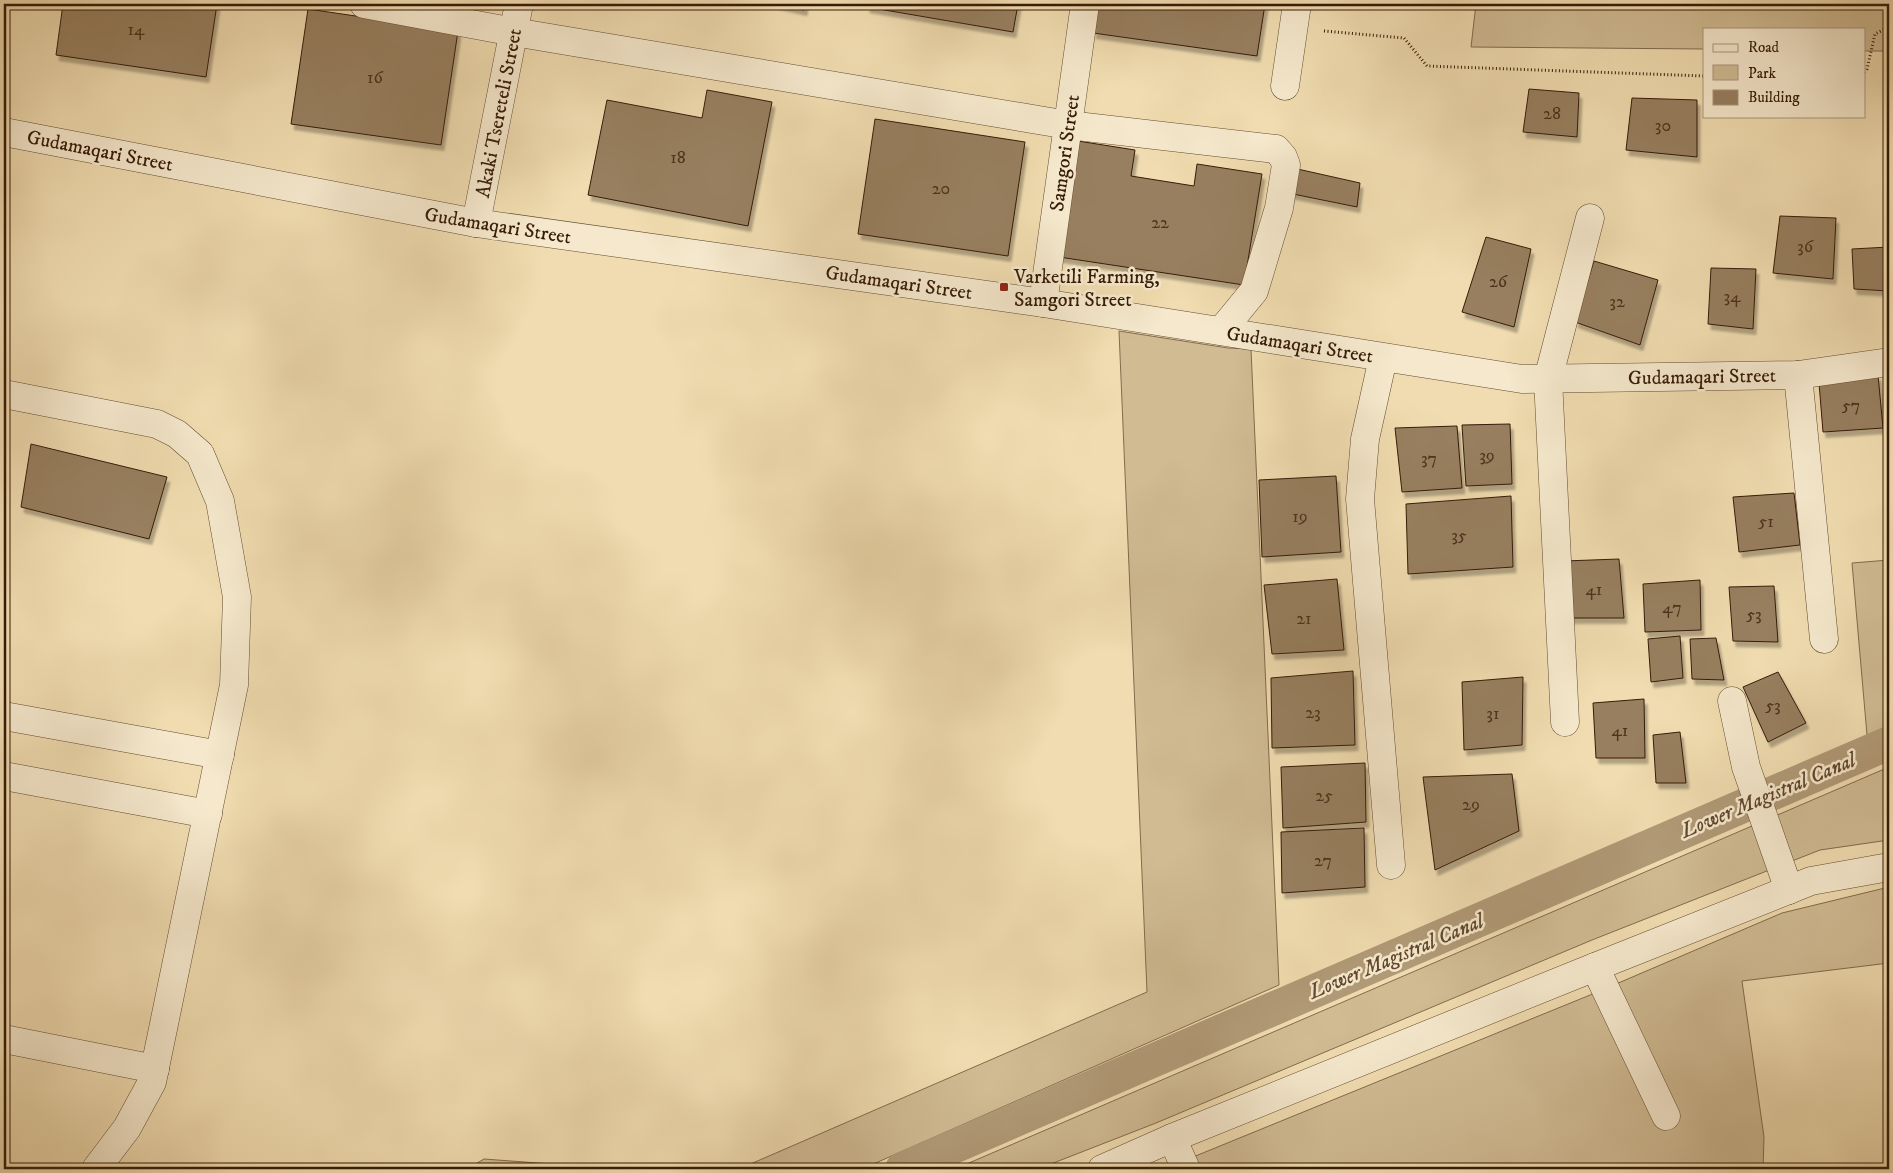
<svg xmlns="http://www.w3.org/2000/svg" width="1893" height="1173" font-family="'IM FELL DW Pica',serif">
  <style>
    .green { fill: #d0bb93; stroke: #836b4d }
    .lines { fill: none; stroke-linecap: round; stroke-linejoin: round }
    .canal { stroke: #b19a77; stroke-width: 34 }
    .building { fill: #977f5f; stroke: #361b07; filter: url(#shadow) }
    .minor-casing { stroke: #644b31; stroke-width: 29 }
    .path { stroke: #361b07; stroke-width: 3; stroke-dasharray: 1 2.5; stroke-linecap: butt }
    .minor { stroke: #f5e8cc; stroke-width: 28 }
    .poi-dot { fill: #8f2418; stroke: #f5e8cc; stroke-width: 2 }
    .labels { text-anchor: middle; stroke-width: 5; stroke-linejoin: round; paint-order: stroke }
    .number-label { font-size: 18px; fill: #4e341d }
    .street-label { font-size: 20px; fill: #361b07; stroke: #f5e8cc }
    .poi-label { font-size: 20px; fill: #361b07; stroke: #f5e8cc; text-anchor: start }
    .water-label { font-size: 21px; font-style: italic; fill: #61472e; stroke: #f5e8cc }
  </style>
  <defs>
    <filter id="shadow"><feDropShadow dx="3" dy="5.5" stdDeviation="1" flood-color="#0004"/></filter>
  </defs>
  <rect width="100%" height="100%" fill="#f0dcb0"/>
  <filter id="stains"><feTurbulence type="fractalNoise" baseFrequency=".004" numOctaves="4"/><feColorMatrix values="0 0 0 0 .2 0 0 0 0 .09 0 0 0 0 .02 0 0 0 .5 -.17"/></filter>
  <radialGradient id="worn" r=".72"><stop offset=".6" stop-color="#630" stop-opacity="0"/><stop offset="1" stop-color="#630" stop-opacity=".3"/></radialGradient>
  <!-- green -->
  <g class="green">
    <polygon points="1476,4 1889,4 1889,51 1864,51 1864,29 1704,29 1704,49 1471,47"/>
    <polygon points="1119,331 1228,348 1251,349 1279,985 862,1169 739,1169 1147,992"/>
    <polygon points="1889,560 1889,726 1867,735 1852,563"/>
    <polygon points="1889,767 1889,840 1820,850 1592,940 1156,1123 1038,1169 955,1169"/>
    <polygon points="1889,887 1889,963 1742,981 1764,1137 1763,1169 1199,1169 1193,1157 1595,993 1782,913"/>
    <polygon points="484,1159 619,1169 467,1169"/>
  </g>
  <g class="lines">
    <!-- canal -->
    <polyline class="canal" points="902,1169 1889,743"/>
  </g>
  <!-- building -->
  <g class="building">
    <polygon points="63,4 217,4 206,77 56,55"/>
    <polygon points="777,4 805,4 804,10"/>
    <polygon points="867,4 1018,4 1013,32 867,7"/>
    <polygon points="1097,4 1265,4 1257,56 1093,33"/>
    <polygon points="308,9 458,31 441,145 291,124"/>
    <polygon points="1529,89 1579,93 1577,137 1523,132"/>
    <polygon points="707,90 772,102 748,226 588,195 607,100 702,118"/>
    <polygon points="1632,98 1697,100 1697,157 1626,150"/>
    <polygon points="875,119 1025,142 1008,256 858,234"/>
    <polygon points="1078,141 1135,150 1131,176 1194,186 1197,164 1262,174 1244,285 1059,257"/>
    <polygon points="1293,168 1360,183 1357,207 1288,193"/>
    <polygon points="1780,216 1836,218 1833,279 1773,273"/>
    <polygon points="1486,237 1531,249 1514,327 1462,312"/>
    <polygon points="1889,247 1889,291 1854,289 1852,249"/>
    <polygon points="1594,261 1658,280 1640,345 1575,322"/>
    <polygon points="1711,268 1756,269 1753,329 1708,324"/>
    <polygon points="1878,375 1883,428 1823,432 1819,383"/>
    <polygon points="1510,424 1512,484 1466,486 1462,425"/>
    <polygon points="1457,426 1462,488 1402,492 1395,428"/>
    <polygon points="31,444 167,477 149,539 21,507"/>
    <polygon points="1336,476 1341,552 1262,557 1259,480"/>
    <polygon points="1794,493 1800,545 1739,552 1733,497"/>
    <polygon points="1511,496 1513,567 1408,574 1406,504"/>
    <polygon points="1619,559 1624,618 1569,618 1564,561"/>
    <polygon points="1337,579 1344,650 1272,654 1264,585"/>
    <polygon points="1700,580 1701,630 1645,632 1643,584"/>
    <polygon points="1774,586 1778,642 1733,641 1729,587"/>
    <polygon points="1680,636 1683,678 1651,682 1648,639"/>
    <polygon points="1716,638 1724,680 1692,679 1690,639"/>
    <polygon points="1353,671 1355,745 1272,748 1271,678"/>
    <polygon points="1778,672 1806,723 1768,742 1743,687"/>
    <polygon points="1523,677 1522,745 1464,750 1462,682"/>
    <polygon points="1644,699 1645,758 1596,758 1593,703"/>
    <polygon points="1680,732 1686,783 1656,783 1653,735"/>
    <polygon points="1365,763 1366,822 1283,828 1281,767"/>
    <polygon points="1512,774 1519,831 1435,870 1423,777"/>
    <polygon points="1364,828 1365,887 1282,893 1281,832"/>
  </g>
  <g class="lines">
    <defs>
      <g id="minor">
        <polyline points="364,4 514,32 1068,125 1276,149 1283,157 1286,165 1279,208 1254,291 1221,331"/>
        <polyline points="1285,86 1297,4"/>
        <polyline points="4,132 476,223 1043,303 1522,379 1798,375 1889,362"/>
        <polyline points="476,223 519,4"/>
        <polyline points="1043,303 1085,4"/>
        <polyline points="1383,358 1365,439 1360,499 1391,865"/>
        <polyline points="1798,375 1824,639"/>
        <polyline points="4,394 157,424 177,434 200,454 220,501 237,597 234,685 152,1082 127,1128 96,1169"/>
        <polyline points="1732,701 1746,767 1789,890"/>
        <polyline points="4,716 220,755"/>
        <polyline points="1565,722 1548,379 1590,218"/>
        <polyline points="4,776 208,814"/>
        <polyline points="1595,967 1666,1116"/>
        <polyline points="4,1039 155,1069"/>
        <polyline points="1172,1138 1186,1169"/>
        <polyline points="1102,1169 1172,1138 1595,967 1811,881 1889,867"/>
      </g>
    </defs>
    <!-- minor casing -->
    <use href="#minor" class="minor-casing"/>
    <!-- path -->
    <g class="path">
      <polyline points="1324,31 1404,38 1427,66 1704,76"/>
      <polyline points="1864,72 1867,69 1875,34 1889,27"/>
    </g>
    <!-- minor -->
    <use href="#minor" class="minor"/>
  </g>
  <!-- markers -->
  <rect class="poi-dot" x="999" y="282" width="10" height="10" rx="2.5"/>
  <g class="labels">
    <!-- number labels -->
    <g class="number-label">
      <text x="136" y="35">14</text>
      <text x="375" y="83">16</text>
      <text x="1552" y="119">28</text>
      <text x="1663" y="131">30</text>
      <text x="678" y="163">18</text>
      <text x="941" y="194">20</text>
      <text x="1160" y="228">22</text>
      <text x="1805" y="252">36</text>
      <text x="1498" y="287">26</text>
      <text x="1732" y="302">34</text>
      <text x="1617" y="307">32</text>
      <text x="1851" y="411">57</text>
      <text x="1487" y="461">39</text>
      <text x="1429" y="464">37</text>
      <text x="1300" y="522">19</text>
      <text x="1766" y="527">51</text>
      <text x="1459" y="541">35</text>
      <text x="1594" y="595">41</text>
      <text x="1672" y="613">47</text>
      <text x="1754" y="620">53</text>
      <text x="1304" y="624">21</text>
      <text x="1773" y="711">53</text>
      <text x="1313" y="718">23</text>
      <text x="1493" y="719">31</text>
      <text x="1620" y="736">41</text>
      <text x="1324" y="801">25</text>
      <text x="1471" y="810">29</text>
      <text x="1323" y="866">27</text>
    </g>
    <!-- street labels -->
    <g class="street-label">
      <text transform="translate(498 113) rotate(-79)" y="7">Akaki Tsereteli Street</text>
      <text transform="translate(100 150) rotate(11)" y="7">Gudamaqari Street</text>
      <text transform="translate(1064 153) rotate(-82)" y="7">Samgori Street</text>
      <text transform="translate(498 225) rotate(9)" y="7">Gudamaqari Street</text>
      <text transform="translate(899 282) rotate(8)" y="7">Gudamaqari Street</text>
      <text transform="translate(1300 344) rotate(9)" y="7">Gudamaqari Street</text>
      <text transform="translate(1702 376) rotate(-1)" y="7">Gudamaqari Street</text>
    </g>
    <!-- poi labels -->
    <g class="poi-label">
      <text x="1014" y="283">Varketili Farming,<tspan x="1014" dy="23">Samgori Street</tspan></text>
    </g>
    <!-- water labels -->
    <g class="water-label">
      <text transform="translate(1768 795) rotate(-23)" y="7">Lower Magistral Canal</text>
      <text transform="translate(1396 956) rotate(-23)" y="7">Lower Magistral Canal</text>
    </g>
  </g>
  <!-- margin -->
  <rect width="1893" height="1173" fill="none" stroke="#f0dcb0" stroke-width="20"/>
  <rect x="5" y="5" width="1883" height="1163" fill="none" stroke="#361b07" stroke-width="2.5"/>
  <rect x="10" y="10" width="1873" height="1153" fill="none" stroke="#361b07"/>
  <!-- legend -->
  <rect x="1703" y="28" width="162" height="90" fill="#f5e8cc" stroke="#a9967d"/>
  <rect x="1713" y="44" width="25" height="8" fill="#f5e8cc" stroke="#a9967d"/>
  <text x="1748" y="52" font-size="15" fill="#361b07">Road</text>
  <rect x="1713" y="65" width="25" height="15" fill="#d0bb93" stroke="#a9967d"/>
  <text x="1748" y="78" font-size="15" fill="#361b07">Park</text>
  <rect x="1713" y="90" width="25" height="15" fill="#977f5f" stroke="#a9967d"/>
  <text x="1748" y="102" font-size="15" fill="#361b07">Building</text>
  <rect width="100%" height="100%" filter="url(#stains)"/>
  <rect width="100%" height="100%" fill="url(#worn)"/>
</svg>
